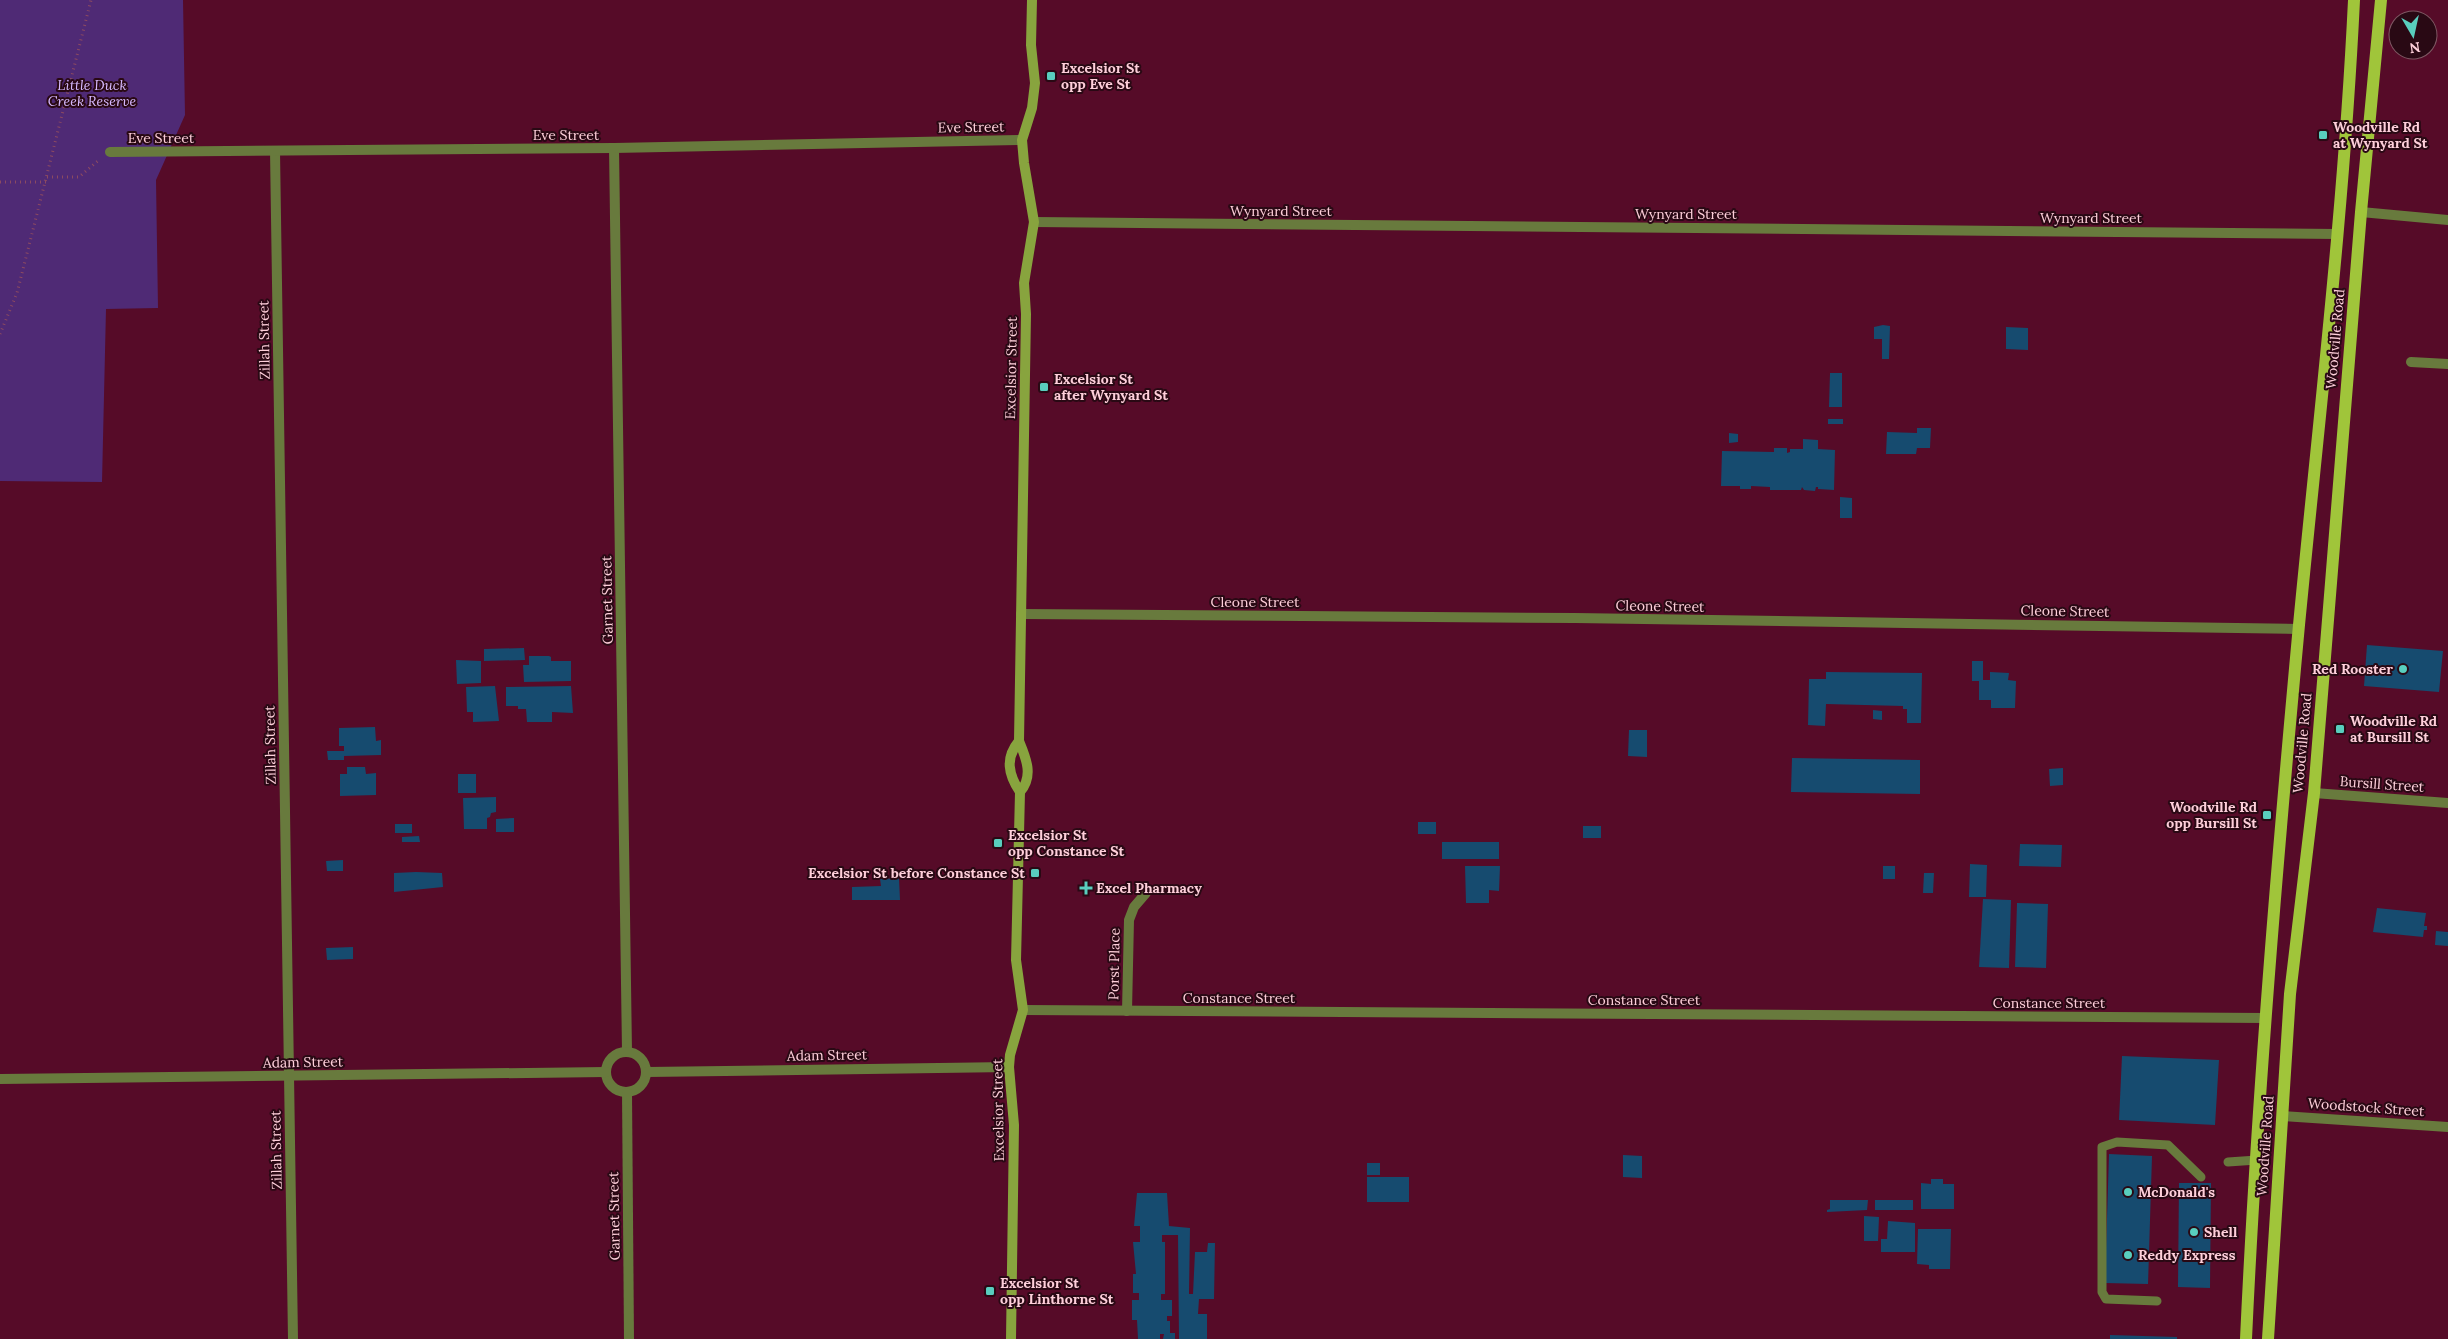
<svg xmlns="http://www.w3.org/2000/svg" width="2448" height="1339" font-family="Lora,serif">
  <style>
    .green { fill: #4f2a75 }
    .building { fill: #164b6f }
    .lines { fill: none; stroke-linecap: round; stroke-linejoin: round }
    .path { stroke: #8c4a61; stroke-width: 3; stroke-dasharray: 1 4; stroke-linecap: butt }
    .lane { stroke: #687a3d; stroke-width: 9 }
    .street { stroke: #687a3d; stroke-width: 10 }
    .secondary { stroke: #88a43e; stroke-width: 10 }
    .primary { stroke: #a0c53a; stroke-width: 12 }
    .poi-dot { fill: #59cebe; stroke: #290914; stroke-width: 2 }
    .labels { text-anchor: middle; stroke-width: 4; stroke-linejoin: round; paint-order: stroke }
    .poi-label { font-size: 14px; font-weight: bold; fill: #fecfda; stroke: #290914; text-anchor: start }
    .park-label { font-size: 14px; font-style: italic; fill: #d6b9ff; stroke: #290914 }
    .street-label { font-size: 14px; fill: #fecfda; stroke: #290914 }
  </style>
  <rect width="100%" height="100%" fill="#560b28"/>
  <!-- green -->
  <polygon class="green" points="0,0 183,0 185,115 156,180 158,308 106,309 102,482 0,481"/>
  <!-- building -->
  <g class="building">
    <polygon points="1883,325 1890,326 1889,359 1882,359 1882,339 1874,339 1874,327"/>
    <polygon points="2006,327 2028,328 2028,350 2006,349"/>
    <polygon points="1830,373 1842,373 1842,407 1829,407"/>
    <rect x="1828" y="419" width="15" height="5"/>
    <polygon points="1917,428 1931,428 1930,448 1917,448 1916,454 1886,454 1887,432 1917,433"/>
    <polygon points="1729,433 1738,434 1738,442 1729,443"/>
    <polygon points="1803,439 1818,440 1818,449 1835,450 1834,490 1818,489 1818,487 1816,487 1815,491 1804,490 1802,487 1801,490 1770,490 1770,487 1751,486 1751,489 1740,489 1740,486 1721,486 1722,451 1774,452 1774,448 1787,448 1787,453 1790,452 1790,449 1803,449"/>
    <polygon points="1840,497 1852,498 1852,518 1840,518"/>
    <polygon points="2367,645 2443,651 2439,692 2364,686"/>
    <polygon points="524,648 525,660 484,661 484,649"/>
    <polygon points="529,656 549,656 551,657 551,661 571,661 571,681 524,682 523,665 529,665"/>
    <polygon points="456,660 481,661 481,683 457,684"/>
    <polygon points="1972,661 1983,661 1983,680 1990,680 1990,672 2009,673 2008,680 2016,681 2015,708 1991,708 1991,700 1979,700 1979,681 1972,681"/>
    <polygon points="1826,672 1922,673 1921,723 1907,723 1907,709 1903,709 1903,706 1826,704 1825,726 1808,725 1809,679 1826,679"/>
    <polygon points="495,686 499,721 473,722 473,712 467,712 466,687"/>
    <polygon points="571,686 573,713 552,712 552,722 527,722 526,709 518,709 518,706 506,706 506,687"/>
    <polygon points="1873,710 1882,711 1882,720 1873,719"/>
    <polygon points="375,727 376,741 381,740 381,755 344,756 344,760 328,760 327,751 344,751 344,746 339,746 339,728"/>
    <polygon points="1629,730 1647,730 1647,757 1628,756"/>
    <polygon points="1792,758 1920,760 1920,794 1791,792"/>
    <polygon points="347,767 365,767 366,774 376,773 376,795 340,796 340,774 347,774"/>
    <polygon points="2063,768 2063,785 2050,786 2049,769"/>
    <rect x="458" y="774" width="18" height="19"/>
    <polygon points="496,797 496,812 491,813 490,817 487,818 487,829 464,829 463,798"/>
    <polygon points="514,818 514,832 496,832 496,819"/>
    <rect x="1418" y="822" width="18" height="12"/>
    <rect x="395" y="824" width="17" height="9"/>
    <rect x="1583" y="826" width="18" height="12"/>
    <polygon points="419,836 420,842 402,842 402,837"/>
    <rect x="1442" y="842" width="57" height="17"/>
    <polygon points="2020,844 2062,845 2061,867 2019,866"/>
    <polygon points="343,860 343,871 327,871 326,861"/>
    <polygon points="1970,864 1987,865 1986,897 1969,897"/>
    <polygon points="1465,866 1500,866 1499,891 1489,890 1489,903 1466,903"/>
    <rect x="1883" y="866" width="12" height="13"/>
    <polygon points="416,872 442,873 443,887 394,892 394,873"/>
    <polygon points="1924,873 1934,873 1933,893 1923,893"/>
    <polygon points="899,878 900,900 852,900 852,887 881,886 880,879"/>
    <polygon points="1983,899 2011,900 2009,968 1979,967"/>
    <polygon points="2017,903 2048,904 2046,968 2015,967"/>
    <polygon points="2377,908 2426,913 2424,926 2427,926 2427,930 2424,930 2423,937 2373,932"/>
    <polygon points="2436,931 2448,932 2448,946 2435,945"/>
    <polygon points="353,947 353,959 327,960 326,948"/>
    <polygon points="2122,1056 2219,1060 2215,1125 2119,1120"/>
    <polygon points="2109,1154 2152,1156 2148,1284 2105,1283"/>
    <polygon points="1623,1155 1642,1156 1642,1178 1623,1177"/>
    <rect x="1367" y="1163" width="13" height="12"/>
    <rect x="1367" y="1177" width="42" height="25"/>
    <polygon points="1931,1179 1943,1179 1943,1184 1954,1184 1954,1209 1921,1209 1921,1183 1931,1184"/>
    <polygon points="2179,1183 2211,1183 2210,1288 2178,1287"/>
    <polygon points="1137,1193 1167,1193 1169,1226 1190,1228 1189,1294 1193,1294 1195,1252 1207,1252 1208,1243 1215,1243 1214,1299 1199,1299 1198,1314 1207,1314 1207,1339 1179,1339 1178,1235 1162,1235 1162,1242 1165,1242 1165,1294 1161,1294 1161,1300 1172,1300 1172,1316 1167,1316 1167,1321 1170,1321 1170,1333 1175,1333 1175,1339 1163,1339 1164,1334 1160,1334 1160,1339 1138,1339 1137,1320 1132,1320 1132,1300 1139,1300 1139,1293 1133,1293 1133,1274 1136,1274 1133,1242 1140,1242 1140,1226 1134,1226"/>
    <polygon points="1830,1200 1868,1200 1867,1210 1827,1212 1827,1210 1830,1209"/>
    <rect x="1875" y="1200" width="38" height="10"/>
    <polygon points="1864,1216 1879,1217 1878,1241 1864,1241"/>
    <polygon points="1888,1221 1915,1223 1915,1252 1881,1252 1881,1239 1887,1239"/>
    <polygon points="1918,1229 1951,1229 1950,1269 1929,1269 1929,1265 1917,1264"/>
    <polygon points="2110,1335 2177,1337 2177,1339 2110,1339"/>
  </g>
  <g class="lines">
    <!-- path -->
    <g class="path">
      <polyline points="47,177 79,177 99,160"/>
      <polyline points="0,182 46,182"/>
      <polyline points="0,334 17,293 91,0"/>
    </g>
    <!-- lane -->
    <g class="lane">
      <polyline points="2228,1162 2257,1160"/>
      <polyline points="2157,1301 2106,1299 2102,1292 2102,1147 2117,1142 2168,1145 2201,1177"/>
    </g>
    <!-- street -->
    <g class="street">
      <polyline points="614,148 627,1052"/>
      <polyline points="275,151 293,1339"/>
      <polyline points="110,152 614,148 1022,140"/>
      <polyline points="2361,212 2448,220"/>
      <polyline points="1034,222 2337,234"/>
      <polyline points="2411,362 2448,364"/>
      <polyline points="1021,614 1575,618 2299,629"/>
      <polyline points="2314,793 2448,803"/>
      <polyline points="1023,1010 2266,1018"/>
      <polyline points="1127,1011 1129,920 1134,907 1146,893"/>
      <circle cx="626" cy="1072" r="20"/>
      <polyline points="647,1072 1009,1067"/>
      <polyline points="0,1079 606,1072"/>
      <polyline points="627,1093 629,1339"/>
      <polyline points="2282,1116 2448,1127"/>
    </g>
    <!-- secondary -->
    <g class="secondary">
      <path d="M1020,792C1034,776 1026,758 1019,741L1026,314L1024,283L1034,222L1024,163L1022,140L1032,108L1035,83L1031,45L1032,0"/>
      <path d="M1011,1339L1014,1125L1009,1067L1010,1055L1023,1010L1016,960L1020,792C1008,774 1005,758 1019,741"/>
    </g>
    <!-- primary -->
    <g class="primary">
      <path d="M2246,1339C2257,1101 2277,863 2299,625C2319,417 2344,209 2354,0"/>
      <polyline points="2268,1339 2290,994 2314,793 2361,212 2381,0"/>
    </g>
  </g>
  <!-- markers -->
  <g class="poi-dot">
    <rect x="1046" y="71" width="10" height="10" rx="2.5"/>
    <rect x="2318" y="130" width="10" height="10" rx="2.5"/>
    <rect x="1039" y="382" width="10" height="10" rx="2.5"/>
    <circle cx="2403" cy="669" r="5"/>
    <rect x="2335" y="724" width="10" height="10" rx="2.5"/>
    <rect x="2262" y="810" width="10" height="10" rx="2.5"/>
    <rect x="993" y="838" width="10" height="10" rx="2.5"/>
    <rect x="1030" y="868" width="10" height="10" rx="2.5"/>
    <path d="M1083.5 880.5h5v5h5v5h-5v5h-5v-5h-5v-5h5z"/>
    <circle cx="2128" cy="1192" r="5"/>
    <circle cx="2194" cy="1232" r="5"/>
    <circle cx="2128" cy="1255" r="5"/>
    <rect x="985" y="1286" width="10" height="10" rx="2.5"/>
  </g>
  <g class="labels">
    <!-- poi labels -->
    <g class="poi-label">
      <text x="1061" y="73">Excelsior St<tspan x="1061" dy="16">opp Eve St</tspan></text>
      <text x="2333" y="132">Woodville Rd<tspan x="2333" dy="16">at Wynyard St</tspan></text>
      <text x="1054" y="384">Excelsior St<tspan x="1054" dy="16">after Wynyard St</tspan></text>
      <text x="2393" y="674" text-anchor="end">Red Rooster</text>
      <text x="2350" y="726">Woodville Rd<tspan x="2350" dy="16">at Bursill St</tspan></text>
      <text x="2257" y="812" text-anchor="end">Woodville Rd<tspan x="2257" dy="16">opp Bursill St</tspan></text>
      <text x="1008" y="840">Excelsior St<tspan x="1008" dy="16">opp Constance St</tspan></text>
      <text x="1025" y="878" text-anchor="end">Excelsior St before Constance St</text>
      <text x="1096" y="893">Excel Pharmacy</text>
      <text x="2138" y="1197">McDonald's</text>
      <text x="2204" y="1237">Shell</text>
      <text x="2138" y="1260">Reddy Express</text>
      <text x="1000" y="1288">Excelsior St<tspan x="1000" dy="16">opp Linthorne St</tspan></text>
    </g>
    <!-- park labels -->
    <g class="park-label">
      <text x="92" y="90">Little Duck<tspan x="92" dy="16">Creek Reserve</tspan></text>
    </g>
    <!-- street labels -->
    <g class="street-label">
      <text transform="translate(971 127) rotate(-1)" y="5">Eve Street</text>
      <text x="566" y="140">Eve Street</text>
      <text x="161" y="143">Eve Street</text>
      <text x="1281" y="216">Wynyard Street</text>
      <text x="1686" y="219">Wynyard Street</text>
      <text x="2091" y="223">Wynyard Street</text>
      <text transform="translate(2335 339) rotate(-85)" y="5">Woodville Road</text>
      <text transform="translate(264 340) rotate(-91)" y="5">Zillah Street</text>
      <text transform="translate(1011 368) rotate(-89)" y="5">Excelsior Street</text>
      <text transform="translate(607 600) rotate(-91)" y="5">Garnet Street</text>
      <text x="1255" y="607">Cleone Street</text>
      <text transform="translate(1660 606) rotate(1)" y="5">Cleone Street</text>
      <text transform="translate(2065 611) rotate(1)" y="5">Cleone Street</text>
      <text transform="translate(2302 743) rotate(-85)" y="5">Woodville Road</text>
      <text transform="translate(270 745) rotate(-91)" y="5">Zillah Street</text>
      <text transform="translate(2382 784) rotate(4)" y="5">Bursill Street</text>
      <text transform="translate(1114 964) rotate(-89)" y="5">Porst Place</text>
      <text x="1239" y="1003">Constance Street</text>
      <text x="1644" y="1005">Constance Street</text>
      <text x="2049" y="1008">Constance Street</text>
      <text transform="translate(827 1055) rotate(-1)" y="5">Adam Street</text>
      <text transform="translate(303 1062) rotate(-1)" y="5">Adam Street</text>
      <text transform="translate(2366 1107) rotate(4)" y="5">Woodstock Street</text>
      <text transform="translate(998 1110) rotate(-91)" y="5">Excelsior Street</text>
      <text transform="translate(2265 1146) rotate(-86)" y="5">Woodville Road</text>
      <text transform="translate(276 1150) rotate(-91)" y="5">Zillah Street</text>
      <text transform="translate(614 1216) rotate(-91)" y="5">Garnet Street</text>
    </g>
  </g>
  <!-- north arrow -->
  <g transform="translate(2413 35) rotate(171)"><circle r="24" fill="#290914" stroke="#7e5863"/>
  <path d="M0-4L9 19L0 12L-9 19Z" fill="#59cebe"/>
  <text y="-8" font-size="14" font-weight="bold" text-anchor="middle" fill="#fecfda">N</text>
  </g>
</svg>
